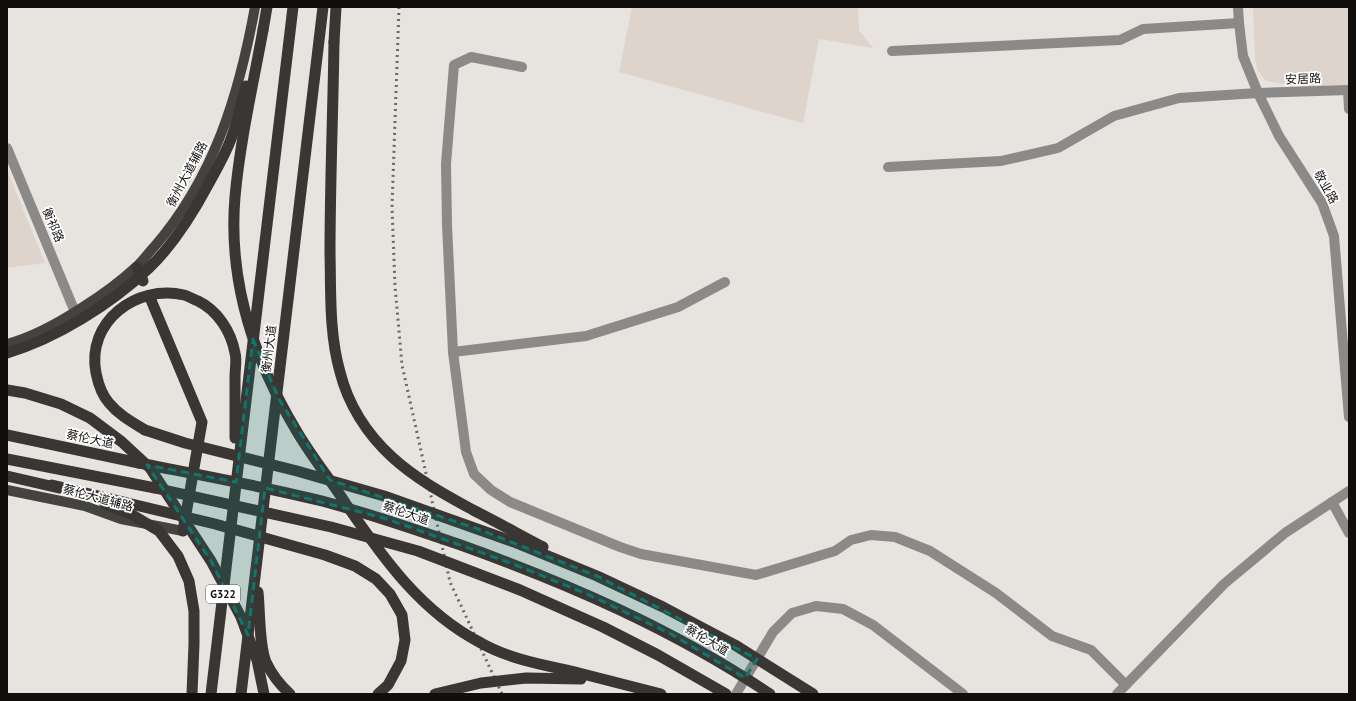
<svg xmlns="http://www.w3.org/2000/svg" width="1356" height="701" font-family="'PT Sans','Noto Sans SC',sans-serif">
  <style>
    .built { fill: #ded4cb }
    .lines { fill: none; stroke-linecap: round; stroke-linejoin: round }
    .minor { stroke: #8c8a89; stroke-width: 10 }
    .tertiary { stroke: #8c8a89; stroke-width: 10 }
    .primary { stroke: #454340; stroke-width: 10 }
    .trunk { stroke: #3a3634; stroke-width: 11 }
    .rail { stroke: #6a6765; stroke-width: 3; stroke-dasharray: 2 4; stroke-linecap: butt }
    .trunk-bridge { stroke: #3a3634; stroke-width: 11 }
    .marked { fill: #0f766e; fill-opacity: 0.2; stroke: #0f766e; stroke-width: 3; stroke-dasharray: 8 5; stroke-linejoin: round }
    .labels { text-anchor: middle; stroke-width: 3.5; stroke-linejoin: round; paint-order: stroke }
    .shield { fill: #fff; stroke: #585756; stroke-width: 1 }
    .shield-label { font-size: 11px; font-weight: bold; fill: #100f0e }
    .street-label { font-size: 12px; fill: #100f0e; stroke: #fff }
  </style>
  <rect width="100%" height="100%" fill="#e7e3df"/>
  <!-- built -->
  <g class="built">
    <polygon points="632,7 858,7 859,30 873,48 819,39 803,123 619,72"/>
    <polygon points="1253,7 1349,7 1349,86 1307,88 1266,81 1257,69 1255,60"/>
    <polygon points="7,170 45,263 7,268"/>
  </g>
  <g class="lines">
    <!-- minor -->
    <g class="minor">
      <polyline points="892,51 1120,40 1143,29 1239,23"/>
      <polyline points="522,67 471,57 454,65 446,164 447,225 453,352 466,452 474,474 491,490 510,502 620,547 641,554 756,575 835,551 851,540 871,535 895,537 930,551 996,593 1052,636 1091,650 1126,685"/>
      <polyline points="1348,90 1349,109"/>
      <polyline points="888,167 1001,161 1058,148 1114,116 1179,98 1258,93"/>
      <polyline points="453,352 586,336 678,307 725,282"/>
      <polyline points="1332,502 1349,533"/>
      <polyline points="736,694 773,632 792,613 816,606 843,609 873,625 963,694"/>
    </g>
    <!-- tertiary -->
    <g class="tertiary">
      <polyline points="1238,7 1239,23 1243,56 1258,93 1279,136 1322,203 1334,236 1349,417"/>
      <polyline points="1258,93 1349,90"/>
      <polyline points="7,148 75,312"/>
      <polyline points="1117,694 1224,584 1285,533 1349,491"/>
    </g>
    <!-- primary -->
    <g class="primary">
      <path d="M7,344C34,337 60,322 83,307C102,295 120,282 136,267C143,261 148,253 154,247C214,178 239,95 255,7"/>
      <polyline points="7,490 85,506 121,519 183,531"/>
    </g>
    <!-- trunk -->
    <g class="trunk">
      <polyline points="263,30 267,7"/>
      <polyline points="334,42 336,7"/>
      <polyline points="137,267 143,281"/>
      <polyline points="151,300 202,422 183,531"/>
      <path d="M145,430C132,422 119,415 109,403C102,395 98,383 96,373C86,322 136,284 184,295C188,296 193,299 198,301C217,310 231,331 235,353C237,360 235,369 235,377C235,397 235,417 235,438"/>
      <polyline points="7,435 139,463"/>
      <polyline points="7,459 155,488"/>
      <path d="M258,592C260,610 259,646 266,662C272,675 280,685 290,694"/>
      <polyline points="211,694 293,7"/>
      <polyline points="241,694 323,7"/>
    </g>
    <!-- rail -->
    <polyline class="rail" points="399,7 392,207 395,286 402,365 450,582 502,694"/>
    <!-- trunk-bridge -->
    <g class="trunk-bridge">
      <path d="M263,30C253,85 240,141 235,197C228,280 254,360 296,430C311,456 330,479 346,504C383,558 421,612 481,643C511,660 545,665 579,673C606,680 633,687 661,694"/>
      <path d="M334,42C333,113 330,183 330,253C331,292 329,333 340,372C348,404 367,434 392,457C416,479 444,494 473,510C497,522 520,535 543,547"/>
      <path d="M7,353C57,338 111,304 149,268C173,245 192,215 208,185C216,170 225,155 231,139C237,122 241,104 246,86"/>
      <polyline points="7,390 25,393 61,404 90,418 122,442 150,468 211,561 241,617 257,660 264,694"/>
      <polyline points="145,430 185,443 297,471 384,496 514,542 597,576 663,607 735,645 813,694"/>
      <path d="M139,463C200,475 261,486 322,501C368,513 413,529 458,544C567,583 673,629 770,694"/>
      <polyline points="7,476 59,488"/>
      <polyline points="52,485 215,524 325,555 355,566 376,579 390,594 402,615 405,640 401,661 388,685 378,694"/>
      <polyline points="155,488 331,527 418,551 520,590 603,627 658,655 726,694"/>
      <polyline points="105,504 129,513 159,531 178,556 189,581 194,611 194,644 192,694"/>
      <polyline points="435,694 481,683 526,678 581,679"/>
    </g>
  </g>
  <!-- marked area -->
  <path class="marked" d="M253,339L279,399L330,480L478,529L597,576L757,659L745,678L671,634L587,594L513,564L384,518L265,488L248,635L211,561L147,465L236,482Z"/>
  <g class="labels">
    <!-- shield labels -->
    <rect class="shield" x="206" y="585" width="34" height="18" rx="3"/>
    <g class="shield-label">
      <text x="223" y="598">G322</text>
    </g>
    <!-- street labels -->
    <g class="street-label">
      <text transform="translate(1303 79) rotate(-2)" y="4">安居路</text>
      <text transform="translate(187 174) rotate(-62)" y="4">衡州大道辅路</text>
      <text transform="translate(1326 187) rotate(61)" y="4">敬业路</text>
      <text transform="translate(53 225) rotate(67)" y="4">衡祁路</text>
      <text transform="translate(269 349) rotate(-83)" y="4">衡州大道</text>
      <text transform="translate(90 439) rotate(12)" y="4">蔡伦大道</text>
      <text transform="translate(98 498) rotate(15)" y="4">蔡伦大道辅路</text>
      <text transform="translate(406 513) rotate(19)" y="4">蔡伦大道</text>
      <text transform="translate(707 640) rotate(31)" y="4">蔡伦大道</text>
    </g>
  </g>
  <!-- border -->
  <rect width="1356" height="701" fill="none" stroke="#100f0e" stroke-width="16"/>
</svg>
